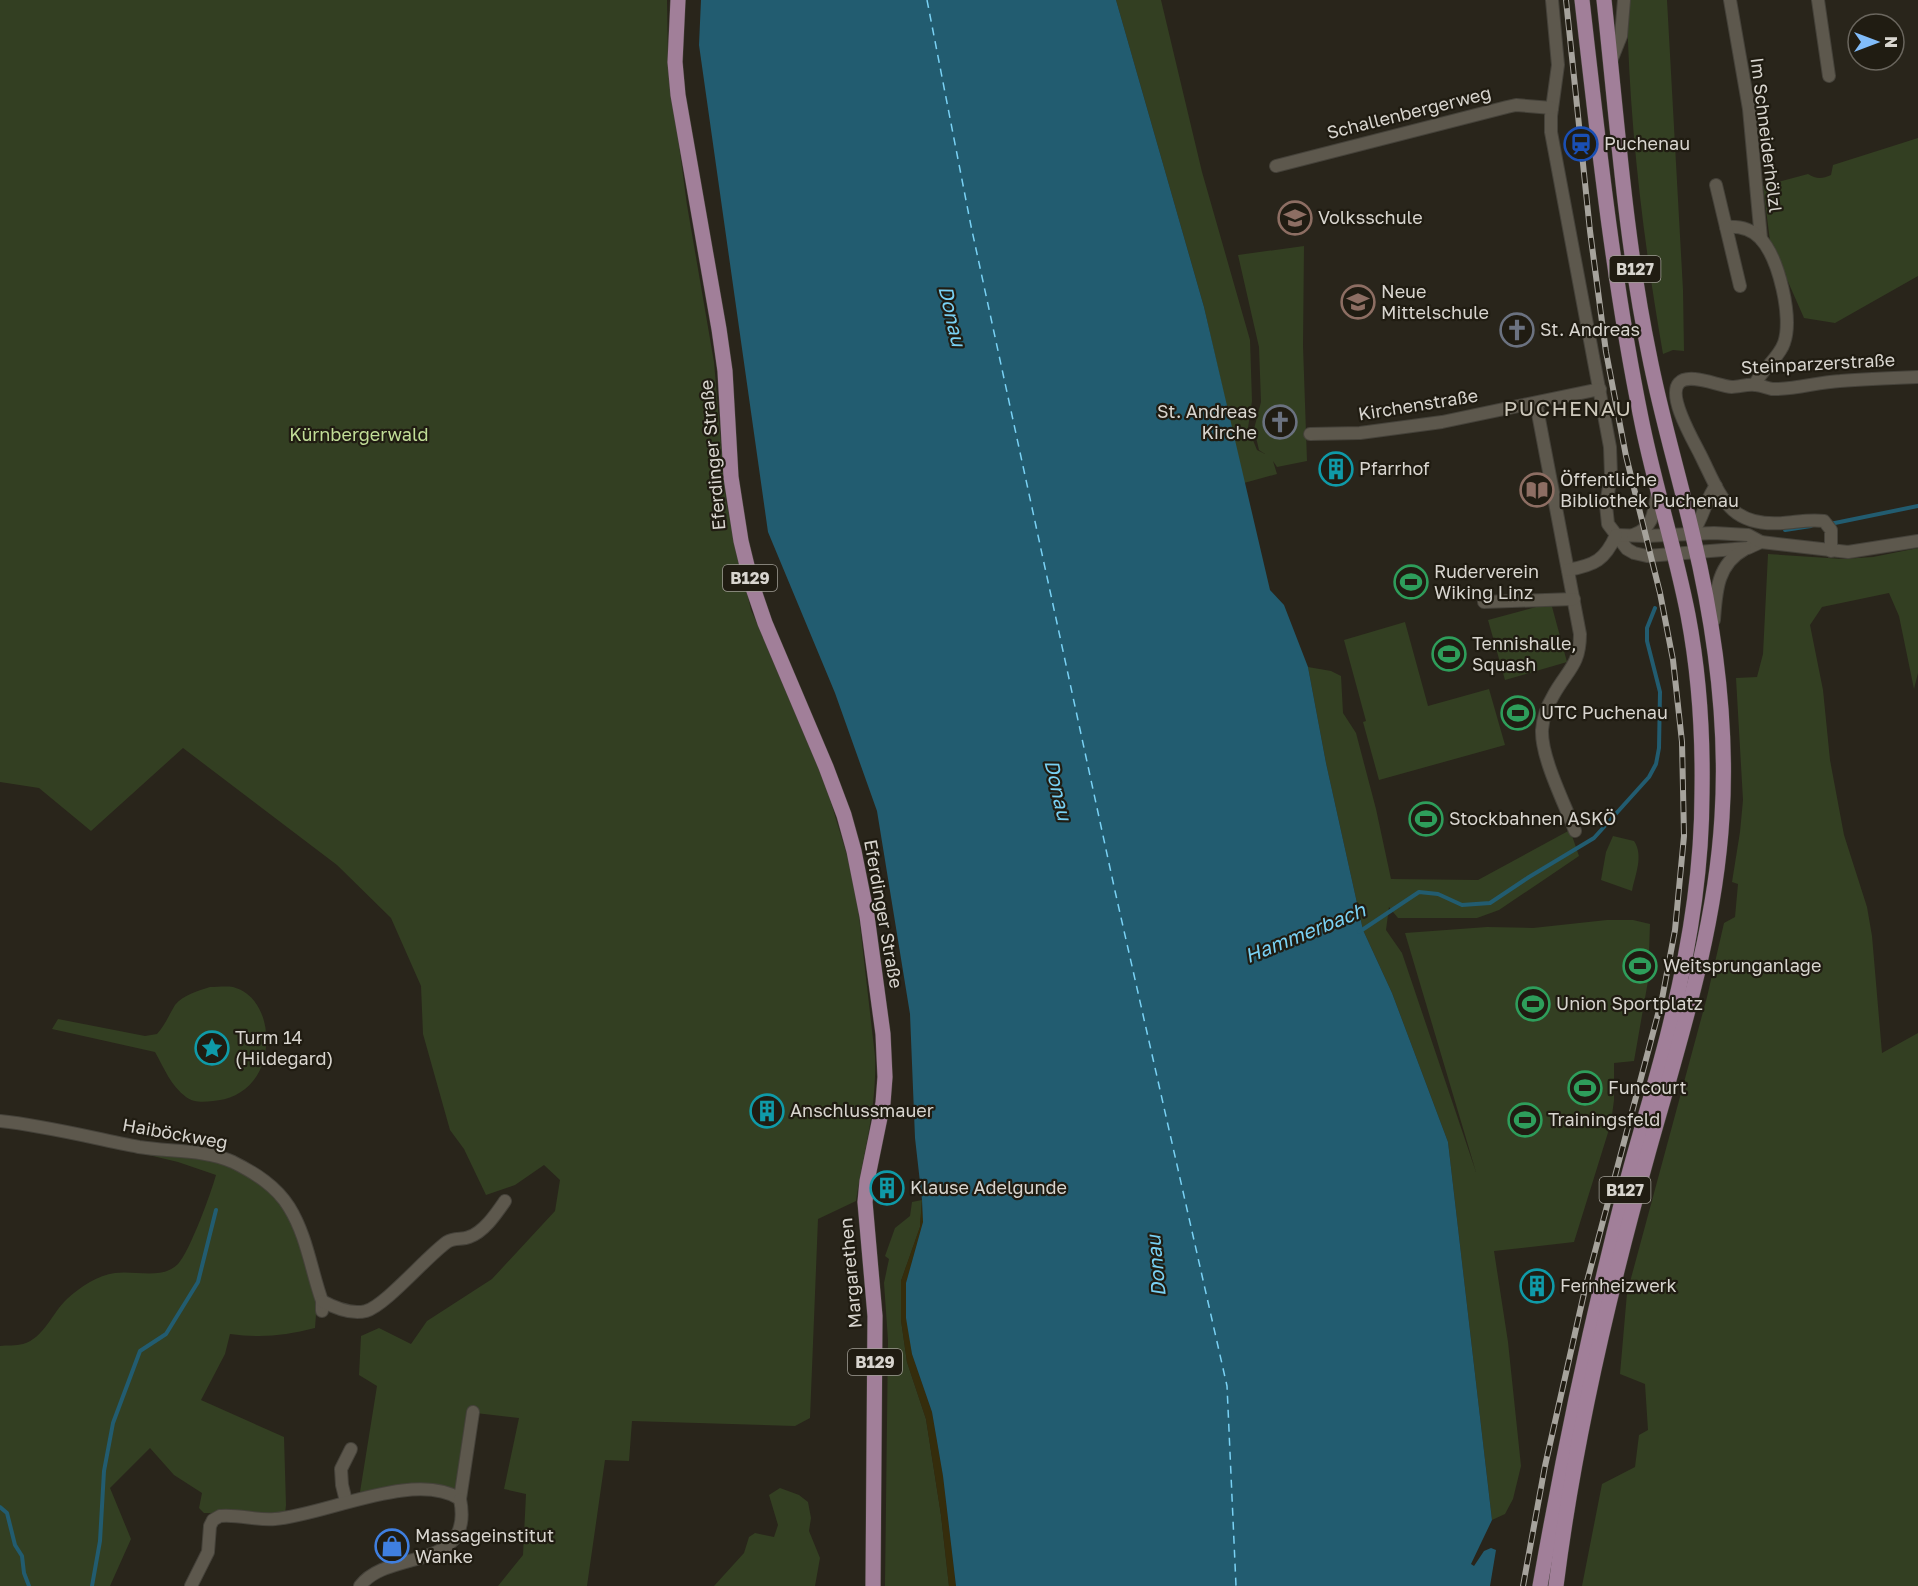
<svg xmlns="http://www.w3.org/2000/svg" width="1918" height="1586" font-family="'Golos Text',sans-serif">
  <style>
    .green { fill: #333f22 }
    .sand { fill: #352d0c }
    .water { fill: #225c70 }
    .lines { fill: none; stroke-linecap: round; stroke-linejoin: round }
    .stream { stroke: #225c70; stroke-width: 4 }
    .ferry { stroke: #79d1f4; stroke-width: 1.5; stroke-dasharray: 8 6; stroke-linecap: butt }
    .street-casing { stroke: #45423a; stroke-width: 14 }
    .primary-casing { stroke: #45423a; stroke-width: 16 }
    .street { stroke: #5d584d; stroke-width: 12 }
    .primary { stroke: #a17f99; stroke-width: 15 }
    .rail-casing { stroke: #a6a39c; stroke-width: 6 }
    .rail { stroke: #201c12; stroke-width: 4; stroke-dasharray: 11; stroke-linecap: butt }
    .labels { text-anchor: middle; stroke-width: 4.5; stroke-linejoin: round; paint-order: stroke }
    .shield { fill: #201c12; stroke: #a19e96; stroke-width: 1.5 }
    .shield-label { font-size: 16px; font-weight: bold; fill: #d8d5cf }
    .street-label { font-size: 18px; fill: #d8d5cf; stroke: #201c12 }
    .poi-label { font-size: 18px; fill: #d8d5cf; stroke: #201c12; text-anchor: start }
    .park-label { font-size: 18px; fill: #c1dd97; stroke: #201c12 }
    .water-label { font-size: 20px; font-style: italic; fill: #79d1f4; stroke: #201c12 }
    .quarter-label { font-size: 21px; letter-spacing: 1.5px; fill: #cdc8bb; stroke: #201c12 }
  </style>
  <rect width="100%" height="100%" fill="#29251b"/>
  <!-- green -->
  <g class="green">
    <path d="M0,0H667L668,64L687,205L714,362L726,501L751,610L817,756L855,882L875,1056C877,1108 864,1150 856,1201L818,1219L810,1418L795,1426L632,1421L629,1461L605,1460L587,1586H498L523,1555L526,1494L504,1489L519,1418L467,1412L457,1488L451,1489L424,1484L360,1492L377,1386L359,1375L361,1336L379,1328L411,1344L427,1321L492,1279L555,1211L560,1180L544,1165L515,1185L486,1195L464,1149L450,1130L423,1034L421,986L391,918L337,865L183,748L91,831L39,788L0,782Z"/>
    <polygon points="1116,0 1161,0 1202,172 1250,340 1252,401 1248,428 1257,450 1265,454 1259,450 1254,429 1261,402 1259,347 1238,255 1304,246 1303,346 1307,461 1277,467 1273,461 1277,474 1244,483 1204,307"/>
    <path d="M1622,0H1667L1683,290L1684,351L1673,350L1663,354C1643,239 1629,122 1627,6Z"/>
    <path d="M1918,138V276L1835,323L1804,318L1770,241L1763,186L1808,174C1816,179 1822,179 1831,175L1833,165Z"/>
    <polygon points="1918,548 1918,673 1914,689 1899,616 1889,593 1822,607 1810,625 1823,690 1830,760 1844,835 1867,907 1872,936 1882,1053 1918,1033 1918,1586 1582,1586 1602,1484 1635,1467 1639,1435 1648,1430 1645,1384 1620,1374 1627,1293 1707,997 1724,923 1735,917 1738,884 1732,882 1740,832 1743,800 1736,678 1757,677 1763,654 1768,554 1843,559 1873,557"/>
    <polygon points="1551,603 1567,662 1505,680 1488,620"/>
    <polygon points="1405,622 1428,706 1489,689 1505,745 1379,780 1363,722 1366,721 1344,640"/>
    <polygon points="1308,667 1331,671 1341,676 1343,713 1356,733 1376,809 1391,879 1478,880 1570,830 1579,856 1499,910 1477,918 1398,918 1389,907 1386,930 1402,953 1476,1172 1405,933 1487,927 1533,928 1607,920 1633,920 1650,924 1648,981 1634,1061 1614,1063 1614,1100 1611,1123 1574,1242 1494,1251 1508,1342 1521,1466 1513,1499 1505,1514 1492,1520 1448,1142 1392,993 1363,930 1326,763"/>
    <path d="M1613,836L1634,841C1644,856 1635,875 1632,891L1601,880L1606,852Z"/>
    <path d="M210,987C217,987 226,986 233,987C271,997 275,1055 253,1081C244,1093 228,1100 213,1101C204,1102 194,1103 186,1097C171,1086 164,1068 155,1052L52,1029L58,1019L145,1036L157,1034C165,1025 169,1015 175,1005C183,995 198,991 210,987Z"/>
    <path d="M85,1140L215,1160L261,1182L292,1218L317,1301L315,1328C284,1336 261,1338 230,1334L225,1354L201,1400L284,1437L286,1505L285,1514L204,1513L199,1508L202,1493L174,1475L150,1448L110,1488L131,1539L110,1586H0V1346C7,1345 16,1346 23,1344C44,1338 52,1313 67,1299C80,1287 98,1275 115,1273C134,1270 163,1280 178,1264C190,1251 211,1193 216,1175L178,1162Z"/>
    <polygon points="922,1200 920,1227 901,1281 901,1320 907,1362 926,1419 941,1515 949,1586 885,1586 888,1340 884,1283 889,1259 885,1256 895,1228 910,1216 912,1202"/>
    <polygon points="780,1488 799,1495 808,1502 811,1518 809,1531 820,1558 815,1586 714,1586 744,1553 749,1537 755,1533 774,1537 778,1525 769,1495"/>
  </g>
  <!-- sand -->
  <polygon class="sand" points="922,1200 923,1222 906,1283 912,1354 932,1412 943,1476 956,1586 949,1586 941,1515 926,1419 907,1362 901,1320 901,1281 920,1227"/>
  <!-- water -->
  <polygon class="water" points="701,0 1116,0 1204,307 1270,590 1284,605 1308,667 1326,763 1363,930 1392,993 1448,1142 1492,1520 1471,1564 1474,1566 1484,1551 1491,1548 1496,1550 1490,1586 956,1586 943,1476 932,1412 912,1354 906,1318 906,1283 923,1222 922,1200 915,1138 910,1014 877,811 835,693 768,532 699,45"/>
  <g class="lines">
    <!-- stream -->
    <g class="stream">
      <polyline points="1830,524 1918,506"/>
      <polyline points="1785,530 1811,526"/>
      <polyline points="1359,932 1419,892 1438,894 1462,905 1490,903 1529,877 1594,838 1649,777 1656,764 1659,748 1660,692 1647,641 1647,628 1655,608"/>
      <polyline points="0,1507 7,1513 15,1545 22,1556 24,1573 29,1586"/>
      <polyline points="92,1586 100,1541 104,1471 113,1423 140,1351 166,1334 198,1282 216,1210"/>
    </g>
    <!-- ferry -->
    <polyline class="ferry" points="927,0 971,226 1115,891 1227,1386 1236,1586"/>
    <defs>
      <g id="street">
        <polyline points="1552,0 1558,65 1551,116 1551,132 1610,447 1611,475 1606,505 1608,524 1627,549 1634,553 1647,556 1748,548 1761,542"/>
        <polyline points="1730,0 1749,109 1761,239"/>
        <polyline points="1818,0 1829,76"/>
        <polyline points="1611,61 1621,36 1624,0"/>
        <polyline points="1276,166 1507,107 1516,105 1552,108"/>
        <path d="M1716,185L1726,227C1739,226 1751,229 1760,238C1779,258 1793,318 1784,343C1779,358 1763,368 1755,384"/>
        <polyline points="1726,227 1740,286"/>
        <path d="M1536,403L1580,634C1580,666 1567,670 1553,696C1547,706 1543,718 1542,730C1541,758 1565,804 1575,831"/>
        <polyline points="1310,434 1360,433 1442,422 1600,389"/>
        <path d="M1692,533C1704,518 1705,499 1716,486"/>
        <polyline points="1616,535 1646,536 1714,533 1748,535 1761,542 1848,552 1918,541"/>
        <path d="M1633,535C1653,528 1654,513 1657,494"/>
        <path d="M1831,551V530L1824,521C1810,519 1797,522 1783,523C1728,527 1721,496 1700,454C1693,440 1667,396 1679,383C1689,372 1718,386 1732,387C1739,387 1747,384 1755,385C1761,385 1766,388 1772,389C1794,390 1818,382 1840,381C1866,379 1892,378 1918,377"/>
        <path d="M1568,570C1595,565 1605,560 1616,535"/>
        <polyline points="1484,602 1574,599"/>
        <path d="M1714,620C1716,592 1717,564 1745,549"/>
        <path d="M0,1121C47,1126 92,1138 139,1147C169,1152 204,1149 233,1162C255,1173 276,1186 289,1207C307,1236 311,1270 322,1301V1311"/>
        <path d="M322,1301C335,1308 351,1315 366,1311C386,1305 426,1257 447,1242C454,1237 462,1240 469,1237C484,1232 496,1214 505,1201"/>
        <polyline points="346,1501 342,1485 341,1469 351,1449"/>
        <path d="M191,1586L208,1552L210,1526L213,1520L220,1516C239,1514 257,1521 275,1519C325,1515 415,1470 460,1499L473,1412"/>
        <path d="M360,1586C388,1548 475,1573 460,1499"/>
      </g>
      <g id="primary">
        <polyline points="678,0 675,62 678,95 719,329 725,371 731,477 741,541 751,582 765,623 826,767 844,815 854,851 867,916 883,1034 885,1077 883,1103 867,1181 865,1202 875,1316 873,1586"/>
        <path d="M1540,1586C1563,1455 1590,1326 1623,1197C1638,1137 1658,1078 1672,1017C1690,944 1702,868 1702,793C1703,734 1699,673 1688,615C1675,548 1654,484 1641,418C1613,280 1598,140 1582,0"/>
        <path d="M1556,1586C1574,1442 1608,1297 1647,1157C1678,1045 1715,935 1722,817C1728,722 1715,628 1693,536C1679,475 1661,416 1649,354C1625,238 1617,118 1604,0"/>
      </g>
    </defs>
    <!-- street casing -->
    <use href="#street" class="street-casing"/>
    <!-- primary casing -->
    <use href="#primary" class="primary-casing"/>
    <!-- street -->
    <use href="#street" class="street"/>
    <!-- primary -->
    <use href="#primary" class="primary"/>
    <defs>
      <polyline id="rail" points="1523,1586 1545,1466 1585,1289 1662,999 1675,930 1684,836 1682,742 1673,660 1660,593 1626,456 1606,352 1590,231 1566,0"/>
    </defs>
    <!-- rail casing -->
    <use href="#rail" class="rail-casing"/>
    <!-- rail -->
    <use href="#rail" class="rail"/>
  </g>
  <!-- icons -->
  <defs>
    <symbol id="station-ring" viewBox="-11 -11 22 22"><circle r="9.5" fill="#201c12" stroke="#1a4fb4" stroke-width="1.5"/><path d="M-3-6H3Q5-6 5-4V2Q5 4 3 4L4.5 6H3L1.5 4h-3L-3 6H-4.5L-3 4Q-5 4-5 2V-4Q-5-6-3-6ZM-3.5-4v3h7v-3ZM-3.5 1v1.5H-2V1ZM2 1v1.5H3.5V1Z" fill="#1a4fb4"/></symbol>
    <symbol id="school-ring" viewBox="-11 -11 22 22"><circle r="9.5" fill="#201c12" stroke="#8d6e63" stroke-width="1.5"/><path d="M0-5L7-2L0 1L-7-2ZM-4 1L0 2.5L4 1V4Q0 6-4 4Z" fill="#8d6e63"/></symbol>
    <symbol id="church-ring" viewBox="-11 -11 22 22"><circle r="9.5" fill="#201c12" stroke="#6b7280" stroke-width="1.5"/><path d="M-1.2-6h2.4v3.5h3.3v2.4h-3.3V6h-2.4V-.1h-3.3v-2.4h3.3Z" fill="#6b7280"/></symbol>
    <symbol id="building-ring" viewBox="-11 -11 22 22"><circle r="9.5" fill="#201c12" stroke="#0f9aa8" stroke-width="1.5"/><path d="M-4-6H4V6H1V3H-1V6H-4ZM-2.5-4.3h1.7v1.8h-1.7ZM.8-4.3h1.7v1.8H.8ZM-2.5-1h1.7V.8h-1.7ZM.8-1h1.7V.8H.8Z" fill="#0f9aa8"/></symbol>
    <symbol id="library-ring" viewBox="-11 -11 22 22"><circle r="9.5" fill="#201c12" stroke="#8d6e63" stroke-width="1.5"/><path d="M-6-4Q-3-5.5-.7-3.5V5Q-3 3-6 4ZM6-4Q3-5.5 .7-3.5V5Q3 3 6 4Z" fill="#8d6e63"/></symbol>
    <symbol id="stadium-ring" viewBox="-11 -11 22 22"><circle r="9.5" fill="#201c12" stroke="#2e9e5b" stroke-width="1.5"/><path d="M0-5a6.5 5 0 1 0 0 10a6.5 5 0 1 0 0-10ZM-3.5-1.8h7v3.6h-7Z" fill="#2e9e5b"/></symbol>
    <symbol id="sight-ring" viewBox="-11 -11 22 22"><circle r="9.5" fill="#201c12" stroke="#0f9aa8" stroke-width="1.5"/><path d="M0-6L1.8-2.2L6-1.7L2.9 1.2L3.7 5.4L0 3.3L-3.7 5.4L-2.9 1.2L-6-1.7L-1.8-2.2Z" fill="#0f9aa8"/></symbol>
    <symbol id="shop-ring" viewBox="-11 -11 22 22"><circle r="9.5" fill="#201c12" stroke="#3f7fe0" stroke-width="1.5"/><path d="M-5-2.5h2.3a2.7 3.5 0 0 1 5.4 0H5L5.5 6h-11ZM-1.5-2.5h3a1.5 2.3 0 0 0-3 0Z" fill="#3f7fe0"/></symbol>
  </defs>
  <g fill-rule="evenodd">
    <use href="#station-ring" x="1562" y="125" width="38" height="38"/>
    <use href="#school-ring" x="1276" y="199" width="38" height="38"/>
    <use href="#school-ring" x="1339" y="283" width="38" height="38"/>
    <use href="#church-ring" x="1498" y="311" width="38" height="38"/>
    <use href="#church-ring" x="1261" y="403" width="38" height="38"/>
    <use href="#building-ring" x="1317" y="450" width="38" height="38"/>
    <use href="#library-ring" x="1518" y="471" width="38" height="38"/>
    <use href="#stadium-ring" x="1392" y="563" width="38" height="38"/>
    <use href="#stadium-ring" x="1430" y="635" width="38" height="38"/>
    <use href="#stadium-ring" x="1499" y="694" width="38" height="38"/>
    <use href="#stadium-ring" x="1407" y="800" width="38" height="38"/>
    <use href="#stadium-ring" x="1621" y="947" width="38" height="38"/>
    <use href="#stadium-ring" x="1514" y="985" width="38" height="38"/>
    <use href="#sight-ring" x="193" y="1029" width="38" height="38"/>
    <use href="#stadium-ring" x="1566" y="1069" width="38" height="38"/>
    <use href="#building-ring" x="748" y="1092" width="38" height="38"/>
    <use href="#stadium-ring" x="1506" y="1101" width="38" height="38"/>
    <use href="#building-ring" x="868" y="1169" width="38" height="38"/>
    <use href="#building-ring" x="1518" y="1267" width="38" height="38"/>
    <use href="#shop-ring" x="373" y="1527" width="38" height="38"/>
  </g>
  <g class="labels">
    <!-- shield labels -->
    <g class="shield">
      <rect x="1609.5" y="256" width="51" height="26" rx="4.5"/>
      <rect x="723" y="565" width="54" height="26" rx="4.5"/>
      <rect x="1599.5" y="1177" width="51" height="26" rx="4.5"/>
      <rect x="848" y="1349" width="54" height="26" rx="4.5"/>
    </g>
    <g class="shield-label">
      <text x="1635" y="275">B127</text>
      <text x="750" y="584">B129</text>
      <text x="1625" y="1196">B127</text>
      <text x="875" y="1368">B129</text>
    </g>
    <!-- street labels -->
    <g class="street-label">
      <text transform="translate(1409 113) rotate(-14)" y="6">Schallenbergerweg</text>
      <text transform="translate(1766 135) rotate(83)" y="6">Im Schneiderhölzl</text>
      <text transform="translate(1818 364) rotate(-3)" y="6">Steinparzerstraße</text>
      <text transform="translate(1418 405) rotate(-9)" y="6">Kirchenstraße</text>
      <text transform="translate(713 455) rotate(-95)" y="6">Eferdinger Straße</text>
      <text transform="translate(883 914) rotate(80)" y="6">Eferdinger Straße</text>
      <text transform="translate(175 1134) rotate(10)" y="6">Haiböckweg</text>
      <text transform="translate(851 1273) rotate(-95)" y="6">Margarethen</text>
    </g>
    <!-- poi labels -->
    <g class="poi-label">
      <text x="1604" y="150">Puchenau</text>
      <text x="1318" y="224">Volksschule</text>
      <text x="1381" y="298">Neue<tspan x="1381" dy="21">Mittelschule</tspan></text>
      <text x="1540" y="336">St. Andreas</text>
      <text x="1257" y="418" text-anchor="end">St. Andreas<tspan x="1257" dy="21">Kirche</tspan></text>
      <text x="1359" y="475">Pfarrhof</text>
      <text x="1560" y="486">Öffentliche<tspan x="1560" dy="21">Bibliothek Puchenau</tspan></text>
      <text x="1434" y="578">Ruderverein<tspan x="1434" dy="21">Wiking Linz</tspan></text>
      <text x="1472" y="650">Tennishalle,<tspan x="1472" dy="21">Squash</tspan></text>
      <text x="1541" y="719">UTC Puchenau</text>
      <text x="1449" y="825">Stockbahnen ASKÖ</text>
      <text x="1663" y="972">Weitsprunganlage</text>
      <text x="1556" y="1010">Union Sportplatz</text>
      <text x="235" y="1044">Turm 14<tspan x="235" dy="21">(Hildegard)</tspan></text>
      <text x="1608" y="1094">Funcourt</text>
      <text x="790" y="1117">Anschlussmauer</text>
      <text x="1548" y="1126">Trainingsfeld</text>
      <text x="910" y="1194">Klause Adelgunde</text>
      <text x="1560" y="1292">Fernheizwerk</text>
      <text x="415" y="1542">Massageinstitut<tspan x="415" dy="21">Wanke</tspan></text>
    </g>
    <!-- park labels -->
    <g class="park-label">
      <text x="359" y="441">Kürnbergerwald</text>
    </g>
    <!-- water labels -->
    <g class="water-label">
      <text transform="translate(952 316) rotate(77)" y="7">Donau</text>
      <text transform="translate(1058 790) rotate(77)" y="7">Donau</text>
      <text transform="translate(1305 933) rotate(-22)" y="7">Hammerbach</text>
      <text transform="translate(1156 1266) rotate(-95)" y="7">Donau</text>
    </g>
    <!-- quarter labels -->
    <g class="quarter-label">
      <text x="1568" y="416">PUCHENAU</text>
    </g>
  </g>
  <!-- north arrow -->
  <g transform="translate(1876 42) rotate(90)"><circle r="28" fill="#201c12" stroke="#6a665e" stroke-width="1.5"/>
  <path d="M0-4.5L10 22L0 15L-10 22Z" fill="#81bcfa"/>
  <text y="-9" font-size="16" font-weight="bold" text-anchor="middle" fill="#d8d5cf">N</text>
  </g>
</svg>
